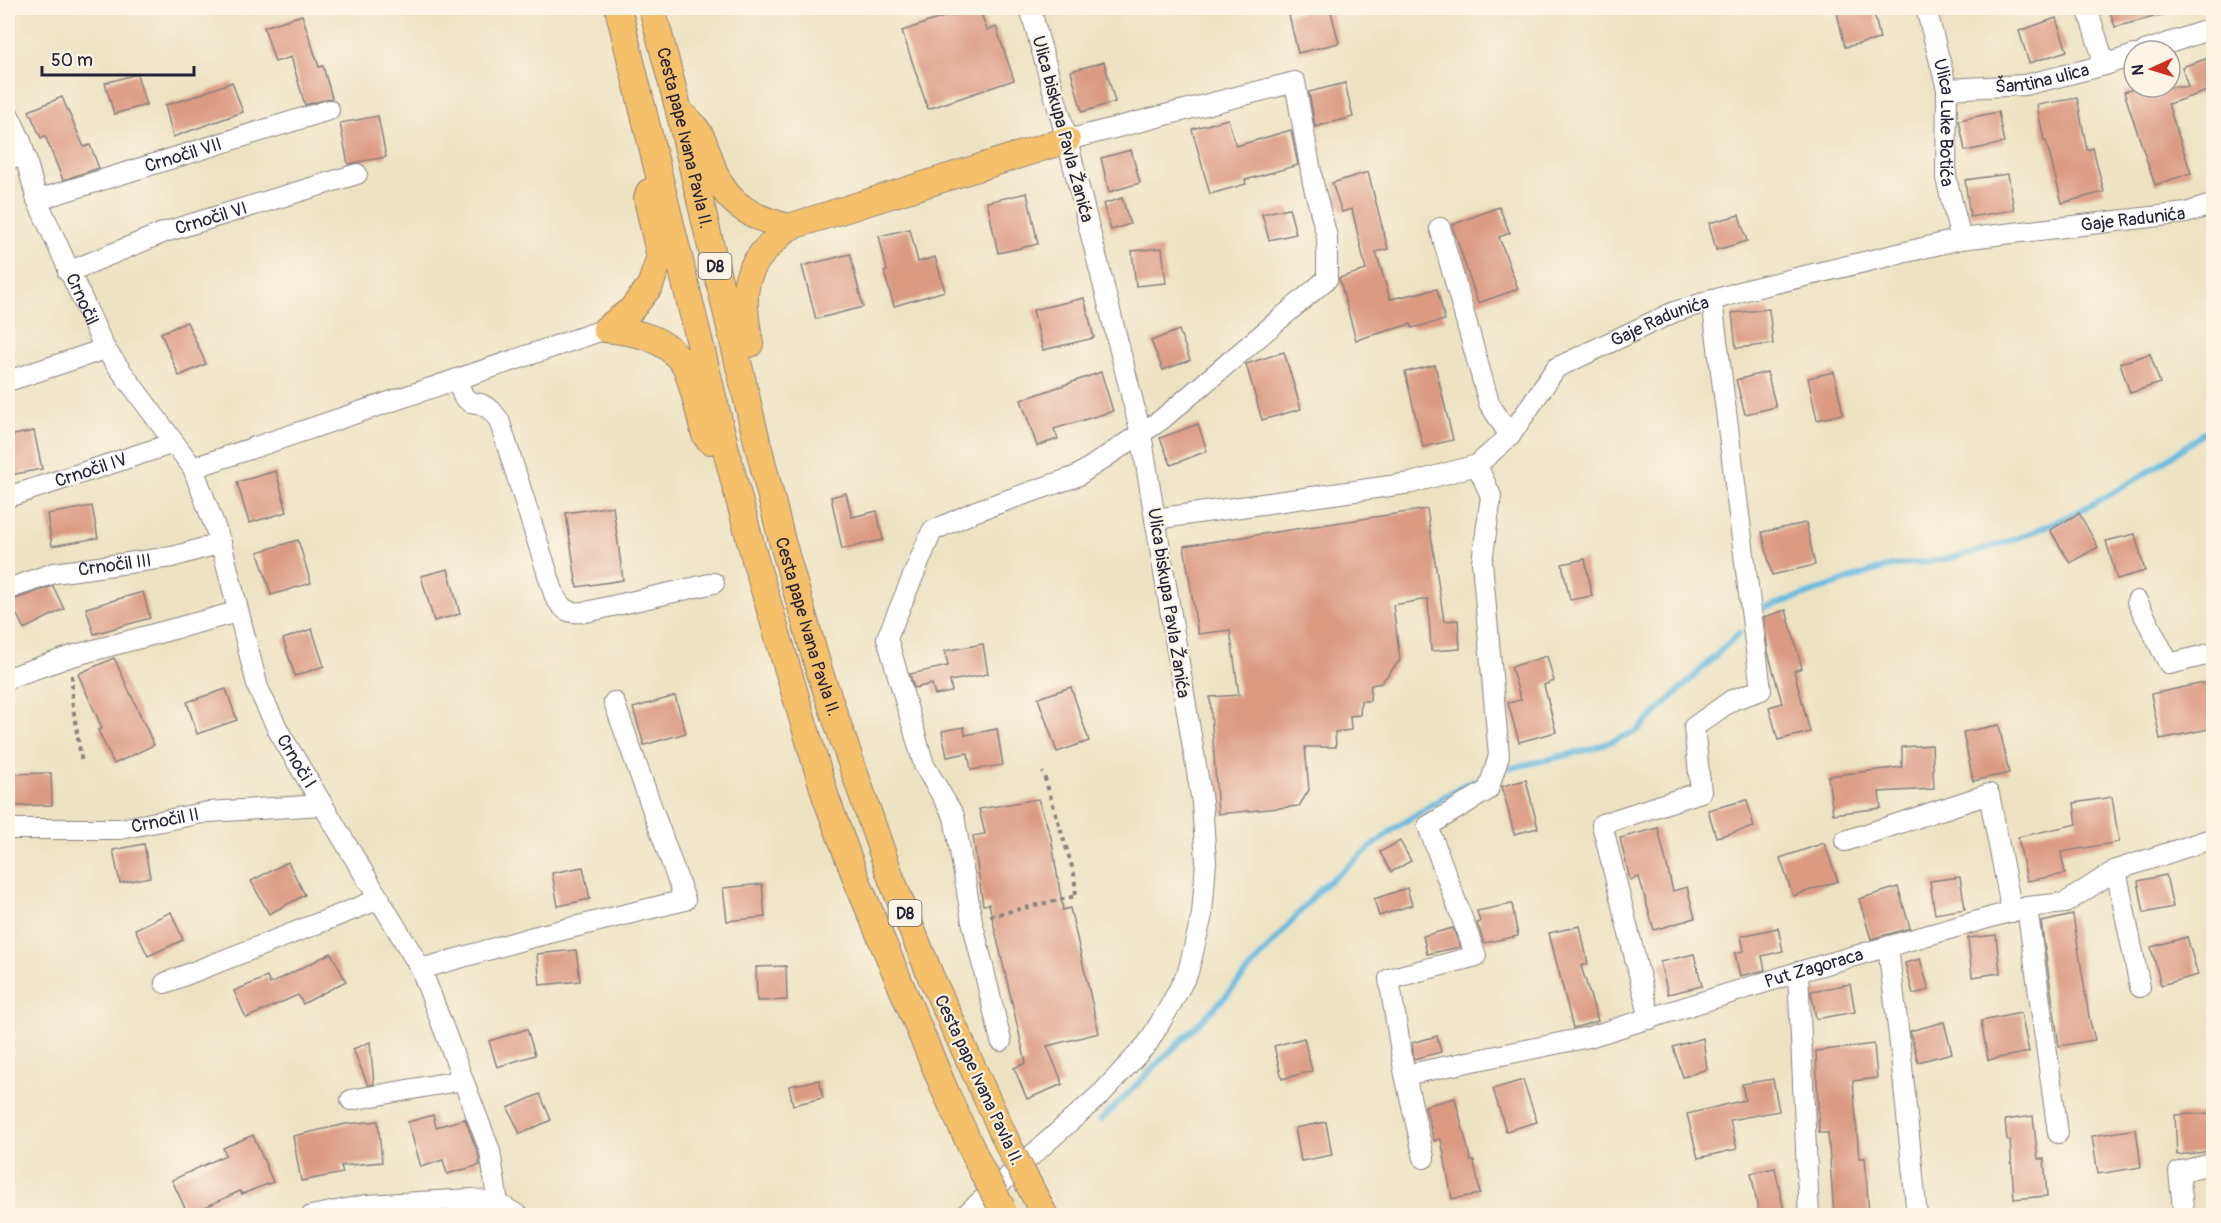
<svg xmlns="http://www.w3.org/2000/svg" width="2221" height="1223" font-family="Pangolin,sans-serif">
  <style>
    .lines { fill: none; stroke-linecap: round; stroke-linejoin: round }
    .stream { stroke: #65bae1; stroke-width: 6 }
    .building { fill: #dc9a83 }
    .minor-casing { stroke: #88827f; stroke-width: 22 }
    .major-casing { stroke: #88827f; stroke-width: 28 }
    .path { stroke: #88827f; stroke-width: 4; stroke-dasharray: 4.5 4.5; stroke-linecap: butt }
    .minor { stroke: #fff; stroke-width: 20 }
    .major { stroke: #f6c06b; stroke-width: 26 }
    .major-bridge-casing { stroke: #88827f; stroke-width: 28; stroke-linecap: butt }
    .major-bridge { stroke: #f6c06b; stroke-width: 26 }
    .labels { text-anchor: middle; stroke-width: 4.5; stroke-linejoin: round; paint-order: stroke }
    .shield { fill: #fcf5e5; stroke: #63616e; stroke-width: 1.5 }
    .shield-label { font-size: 16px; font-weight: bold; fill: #22223b }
    .street-label { font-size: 18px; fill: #22223b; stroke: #fcf5e5 }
  </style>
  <rect width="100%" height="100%" fill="#fcf5e5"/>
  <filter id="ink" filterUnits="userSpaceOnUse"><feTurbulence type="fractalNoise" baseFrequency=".0167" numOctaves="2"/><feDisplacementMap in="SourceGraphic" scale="12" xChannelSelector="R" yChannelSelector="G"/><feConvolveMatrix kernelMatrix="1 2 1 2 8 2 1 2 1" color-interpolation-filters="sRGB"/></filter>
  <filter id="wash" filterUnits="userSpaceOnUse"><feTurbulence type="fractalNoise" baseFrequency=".008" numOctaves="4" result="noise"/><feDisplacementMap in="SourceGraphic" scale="24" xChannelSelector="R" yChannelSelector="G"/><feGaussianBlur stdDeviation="1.35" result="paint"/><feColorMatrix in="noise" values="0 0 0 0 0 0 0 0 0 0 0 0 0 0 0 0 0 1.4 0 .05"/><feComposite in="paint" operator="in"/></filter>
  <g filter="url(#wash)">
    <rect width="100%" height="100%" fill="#ede3c3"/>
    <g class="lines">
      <!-- stream -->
      <g class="stream">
        <path d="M1766,607C1807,596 1846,579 1887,567C1909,562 1933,563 1955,557C2046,536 2140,483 2214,425"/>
        <polyline points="1511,768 1592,749 1637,731 1739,633"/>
        <polyline points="1101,1120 1225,997 1322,887 1395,828 1461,786 1474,781"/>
      </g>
    </g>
    <g id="blocks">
      <!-- building -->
      <g class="building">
        <polygon points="970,8 979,8 987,30 996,27 1014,80 928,109 902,31"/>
        <polygon points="1321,8 1330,8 1339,43 1298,53 1289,15"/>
        <polygon points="1836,8 1873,8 1880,39 1845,47"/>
        <polygon points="2109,8 2168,8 2169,13 2115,27"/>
        <polygon points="302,15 319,67 323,66 332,98 305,105 291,57 275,62 264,27"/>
        <polygon points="2056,18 2067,51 2029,63 2019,31"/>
        <polygon points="2214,56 2214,89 2168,104 2191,173 2155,185 2124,92 2139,87 2188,87 2182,67"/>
        <polygon points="1104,62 1115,102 1082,112 1071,71"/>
        <polygon points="137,74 146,105 114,114 105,83"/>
        <polygon points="232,82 243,112 173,137 165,105 190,98"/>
        <polygon points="1345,83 1353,117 1315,127 1309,92"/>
        <polygon points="62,97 84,147 90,145 99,168 63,180 45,136 41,138 29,111"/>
        <polygon points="2077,98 2087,150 2093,148 2104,192 2062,203 2046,141 2044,141 2037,105"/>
        <polygon points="1998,112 2004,143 1965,151 1959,120"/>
        <polygon points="378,116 386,157 348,164 340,123"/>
        <polygon points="1228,119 1236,146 1291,130 1298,165 1245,180 1246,184 1210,194 1192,129"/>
        <polygon points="1131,150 1140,183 1109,192 1101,158"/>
        <polygon points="1368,172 1388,249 1376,252 1390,299 1437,289 1445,320 1412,328 1411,324 1356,340 1339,278 1366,270 1352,209 1342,212 1332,183"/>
        <polygon points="2008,174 2014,210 1970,217 1965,180"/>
        <polygon points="1027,193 1038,244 998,253 987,202"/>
        <polygon points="1122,198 1130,224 1111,230 1103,204"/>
        <polygon points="1499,207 1510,233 1499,237 1518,289 1478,303 1452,225"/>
        <polygon points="1289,208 1296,234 1269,240 1262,214"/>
        <polygon points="1739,215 1747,241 1716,250 1709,223"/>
        <polygon points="910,229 918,262 935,257 945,291 894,306 884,272 887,271 879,236"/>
        <polygon points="1162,248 1166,283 1136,286 1132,251"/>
        <polygon points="850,254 863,307 816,319 802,266"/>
        <polygon points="1084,298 1094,338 1043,350 1033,310"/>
        <polygon points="1769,309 1773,344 1736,348 1732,313"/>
        <polygon points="187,322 206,364 179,376 161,333"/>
        <polygon points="1179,330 1190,360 1163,370 1151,341"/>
        <polygon points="1284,352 1301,409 1262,420 1246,364"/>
        <polygon points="2150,354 2160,383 2130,393 2120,363"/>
        <polygon points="1435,365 1453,440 1423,447 1405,372"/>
        <polygon points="1101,372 1113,411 1054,429 1058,439 1037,446 1021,400"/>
        <polygon points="1767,372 1776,407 1745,414 1736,380"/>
        <polygon points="1834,372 1843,414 1817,420 1808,378"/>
        <polygon points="1198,424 1207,451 1171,465 1160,438"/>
        <polygon points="34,431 42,469 10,475 8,462 8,436"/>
        <polygon points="276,471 287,512 249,523 237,482"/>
        <polygon points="846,493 852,517 877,511 883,540 842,549 831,497"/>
        <polygon points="92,506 98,538 52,546 47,514"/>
        <polygon points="613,506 623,580 577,587 566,513"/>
        <polygon points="1427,509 1444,621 1458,620 1460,649 1431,651 1428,599 1393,605 1400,660 1381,683 1371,685 1370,701 1361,701 1360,715 1350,716 1351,730 1335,732 1336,747 1305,747 1309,790 1299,806 1218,814 1210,697 1239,695 1230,630 1198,634 1184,546"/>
        <polygon points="2079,513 2098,547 2070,563 2050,530"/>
        <polygon points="1806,523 1815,565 1772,575 1762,532"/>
        <polygon points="2135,534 2145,571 2117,579 2106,541"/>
        <polygon points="298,540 311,583 271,595 258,552"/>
        <polygon points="1585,559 1592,596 1570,600 1562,564"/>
        <polygon points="448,569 460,614 434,621 421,576"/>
        <polygon points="53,586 64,609 24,629 10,601"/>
        <polygon points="143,592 150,618 94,634 86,608"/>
        <polygon points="1786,610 1802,668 1794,671 1810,732 1778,740 1769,707 1782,703 1768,652 1764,617"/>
        <polygon points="312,629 324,666 295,676 283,639"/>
        <polygon points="983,644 988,674 950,681 952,692 935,695 932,684 914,688 910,674 948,666 945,651"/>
        <polygon points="1547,656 1554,681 1544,685 1556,732 1519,742 1508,703 1521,700 1511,667"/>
        <polygon points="114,658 154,745 114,764 98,730 102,728 78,674"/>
        <polygon points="2214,681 2214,728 2160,739 2151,694"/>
        <polygon points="1071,687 1089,741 1057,752 1038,698"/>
        <polygon points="226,689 237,720 197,734 187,702"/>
        <polygon points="675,696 686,733 644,745 633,708"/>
        <polygon points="1999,725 2009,773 1973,781 1963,732"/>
        <polygon points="964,727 965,735 997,729 1003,765 971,770 968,753 947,757 942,731"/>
        <polygon points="1932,745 1934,789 1879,792 1881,808 1833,814 1828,776 1902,767 1902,747"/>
        <polygon points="51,773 52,805 12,806 11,774"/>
        <polygon points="1526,780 1538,828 1514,834 1502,786"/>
        <polygon points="2112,797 2119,842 2061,852 2065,874 2027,881 2018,837 2077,824 2074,803"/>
        <polygon points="1038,799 1051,837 1063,910 1070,908 1099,1033 1047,1046 1063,1084 1027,1099 1014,1068 1026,1063 989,904 983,905 973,836 985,834 979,809"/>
        <polygon points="1747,800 1754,827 1716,837 1708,810"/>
        <polygon points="1658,828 1673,891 1687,887 1695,918 1654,930 1639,877 1630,880 1620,838"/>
        <polygon points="1400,841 1411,861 1391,872 1380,852"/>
        <polygon points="1824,843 1838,881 1793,896 1780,858"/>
        <polygon points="144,844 150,877 120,883 113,850"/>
        <polygon points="288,862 305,895 269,914 251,881"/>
        <polygon points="583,867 590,899 558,906 552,873"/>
        <polygon points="2166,875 2173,907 2144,913 2138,881"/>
        <polygon points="1960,877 1965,909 1935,914 1930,881"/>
        <polygon points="762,884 765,917 727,921 723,888"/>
        <polygon points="1898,887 1910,928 1871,939 1859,899"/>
        <polygon points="1407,888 1412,905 1379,916 1374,899"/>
        <polygon points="1512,904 1518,936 1484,943 1477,923 1480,922 1477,911"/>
        <polygon points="171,912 183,940 148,956 135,929"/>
        <polygon points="2073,915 2089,1017 2095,1040 2059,1046 2041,922"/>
        <polygon points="1580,926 1588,964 1581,966 1598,1021 1573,1028 1549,933"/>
        <polygon points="1453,928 1460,947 1427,954 1423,936"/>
        <polygon points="1778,928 1783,951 1762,956 1765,970 1740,976 1735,953 1744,951 1741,936"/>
        <polygon points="1996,935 2000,973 1972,977 1968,938"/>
        <polygon points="2187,937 2198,975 2161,985 2151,947"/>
        <polygon points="576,950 580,981 540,985 537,954"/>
        <polygon points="331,953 346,981 303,1004 298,995 246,1018 234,991 267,977 270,984"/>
        <polygon points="1694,954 1702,986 1668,994 1660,962"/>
        <polygon points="1920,959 1929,990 1913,994 1905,963"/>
        <polygon points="786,966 787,1000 757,1001 756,967"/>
        <polygon points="1850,984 1855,1012 1816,1019 1811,991"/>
        <polygon points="2021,1013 2029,1052 1988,1060 1981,1021"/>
        <polygon points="1944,1022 1952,1053 1918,1062 1910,1031"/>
        <polygon points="527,1029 535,1055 497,1067 489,1041"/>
        <polygon points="1437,1036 1441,1052 1414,1059 1412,1043"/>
        <polygon points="1304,1038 1312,1071 1282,1079 1274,1046"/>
        <polygon points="1703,1038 1707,1069 1683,1077 1673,1047"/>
        <polygon points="370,1042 374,1084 368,1085 353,1049"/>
        <polygon points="1874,1044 1877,1078 1853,1081 1859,1158 1865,1158 1869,1215 1834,1215 1828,1133 1819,1133 1816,1051"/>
        <polygon points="1773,1079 1779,1111 1730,1120 1737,1149 1698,1158 1687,1114 1745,1100 1742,1084"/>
        <polygon points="819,1080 823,1098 793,1105 789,1086"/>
        <polygon points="1523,1080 1537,1122 1506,1131 1493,1089"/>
        <polygon points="540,1094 551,1120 520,1134 508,1108"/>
        <polygon points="1455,1098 1471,1161 1474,1161 1480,1194 1452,1199 1441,1139 1434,1141 1425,1106"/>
        <polygon points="2214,1113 2214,1151 2177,1155 2175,1115"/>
        <polygon points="433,1115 436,1127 465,1119 478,1154 480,1165 447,1174 443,1160 421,1167 408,1122"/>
        <polygon points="2033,1116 2038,1159 2044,1159 2047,1196 2014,1199 2010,1140 2007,1140 2005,1120"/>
        <polygon points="378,1121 382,1162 341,1166 343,1173 301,1181 293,1136 346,1124"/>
        <polygon points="1326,1122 1332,1155 1301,1161 1295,1128"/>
        <polygon points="2136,1129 2141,1167 2098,1174 2092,1136"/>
        <polygon points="253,1135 273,1182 242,1194 240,1191 188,1215 172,1180 226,1155 223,1148"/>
        <polygon points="1775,1168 1785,1215 1759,1215 1751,1173"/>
      </g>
    </g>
  </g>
  <g filter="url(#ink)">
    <use href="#blocks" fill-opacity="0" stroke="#88827f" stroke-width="1.5"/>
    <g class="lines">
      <defs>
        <g id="minor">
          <path id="s1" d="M1926,8L1947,89L1946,178L1961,239"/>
          <polyline points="2087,8 2105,65"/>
          <polyline points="2145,51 2214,28"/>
          <path id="s2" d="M1947,89L2025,85L2105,65L2134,55"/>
          <path id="s3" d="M8,113L21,141L37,200L105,349L193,468L221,543L258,688L279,732L421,969L490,1151L498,1203"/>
          <polyline points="8,157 26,158"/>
          <path id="s4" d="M37,200L329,110"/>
          <polyline points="1440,228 1489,403 1510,436"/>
          <path id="s5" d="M68,272L165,232L357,174"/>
          <path d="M457,379L463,396L470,402L481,404L491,410L499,420L555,597C565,613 569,613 586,612L714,583"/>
          <polyline points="8,381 105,349"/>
          <polyline points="193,468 606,329"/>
          <path id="s6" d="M8,497L174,443"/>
          <path id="s7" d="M1155,519L1411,483L1477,465L1510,436L1556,368L1674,312L1746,290L1961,239L2186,213L2214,204"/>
          <path id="s8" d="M8,589L54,573L172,557L221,543"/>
          <polyline points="2137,601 2169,664 2214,653"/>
          <polyline points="8,678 72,656 237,612"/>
          <path id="s9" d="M8,829H120L208,812L323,805"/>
          <polyline points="1845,841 1989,794 2012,912"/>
          <polyline points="2116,870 2140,987"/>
          <polyline points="2027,907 2058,1133"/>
          <polyline points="1888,947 1899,1036 1917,1216"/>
          <polyline points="421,969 533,937 685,900 614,702"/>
          <polyline points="1798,972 1809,1216"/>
          <polyline points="165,983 380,899"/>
          <polyline points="1650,1019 1602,824 1701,792 1694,727 1732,700 1761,690 1712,300"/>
          <polyline points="1001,1041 972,921 954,816 924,765 887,638 932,531 976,511 1077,476 1161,420 1327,279 1327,237 1313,183 1295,82 1067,140"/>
          <path id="s10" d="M1405,1075L1589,1037L1798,972L2027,907L2065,903L2116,870L2214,838"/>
          <polyline points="351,1100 463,1080"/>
          <polyline points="1424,1158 1405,1075 1389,979 1476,956 1428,826 1488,790 1499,756 1482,562 1491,496 1477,465"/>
          <polyline points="311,1216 366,1205 472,1199 498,1203 519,1216"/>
          <polyline points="964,1216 1103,1092 1148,1043 1170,1006 1188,972 1202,915 1206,862 1202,802 1141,434 1067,140 1030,8"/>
          <polyline points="2184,1216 2179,1172 2214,1163"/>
        </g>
        <g id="major">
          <polyline points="618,8 729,462 756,563 826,798 857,881 946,1093 982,1171"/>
          <path id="s11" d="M652,8L679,111L752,421L782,541L819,670L891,878L931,977L1010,1149"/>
          <path d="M683,115C704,132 705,147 714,171C727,206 756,219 789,227"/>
          <path d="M606,329C637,332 664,337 684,364C690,372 701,422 705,435L710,441"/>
          <polyline points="606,329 631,310 650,286 660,257 647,199 649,192"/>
          <path d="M750,344C739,284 743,267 789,227L1067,140"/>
          <polyline points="1029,1185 1045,1216"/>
        </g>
      </defs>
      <!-- minor casing -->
      <use href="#minor" class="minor-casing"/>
      <!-- major casing -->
      <use href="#major" class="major-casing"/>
      <!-- path -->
      <g class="path">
        <polyline points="72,675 72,701 82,764"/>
        <polyline points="990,916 1076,896 1074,873 1043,772"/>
      </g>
      <!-- minor -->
      <use href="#minor" class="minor"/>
      <!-- major -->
      <use href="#major" class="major"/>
      <defs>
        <g id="major-bridge">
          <polyline points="1010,1149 1029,1185"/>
          <polyline points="982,1171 1002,1208"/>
        </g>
      </defs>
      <!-- major-bridge casing -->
      <use href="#major-bridge" class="major-bridge-casing"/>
      <!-- major-bridge -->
      <use href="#major-bridge" class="major-bridge"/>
    </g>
  </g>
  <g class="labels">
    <!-- shield labels -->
    <g class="shield">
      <rect x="698.5" y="253" width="33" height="26" rx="4.5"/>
      <rect x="888.5" y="900" width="33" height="26" rx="4.5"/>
    </g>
    <g class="shield-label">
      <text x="715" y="272">D8</text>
      <text x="905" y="919">D8</text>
    </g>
    <!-- street labels -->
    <g class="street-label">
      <text dy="6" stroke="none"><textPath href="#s2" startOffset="96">Šantina ulica</textPath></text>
      <text dy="6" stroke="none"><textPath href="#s1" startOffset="117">Ulica Luke Botića</textPath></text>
      <text transform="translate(1063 129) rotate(75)" y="6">Ulica biskupa Pavla Žanića</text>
      <text dy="6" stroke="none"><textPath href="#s11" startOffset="134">Cesta pape Ivana Pavla II.</textPath></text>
      <text dy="6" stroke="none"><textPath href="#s4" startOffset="153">Crnočil VII</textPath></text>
      <text dy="6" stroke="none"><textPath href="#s5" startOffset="153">Crnočil VI</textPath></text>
      <text dy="6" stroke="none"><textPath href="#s7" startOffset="1053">Gaje Radunića</textPath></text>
      <text dy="6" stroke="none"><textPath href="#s3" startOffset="201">Crnočil</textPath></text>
      <text dy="6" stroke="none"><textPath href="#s7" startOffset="567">Gaje Radunića</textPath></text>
      <text dy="6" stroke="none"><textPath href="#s6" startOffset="87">Crnočil IV</textPath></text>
      <text dy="6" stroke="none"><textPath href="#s8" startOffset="110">Crnočil III</textPath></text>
      <text transform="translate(1169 603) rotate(81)" y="6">Ulica biskupa Pavla Žanića</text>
      <text dy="6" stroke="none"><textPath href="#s11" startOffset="638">Cesta pape Ivana Pavla II.</textPath></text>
      <text dy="6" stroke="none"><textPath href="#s3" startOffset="716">Crnoči l</textPath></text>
      <text dy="6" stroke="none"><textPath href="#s9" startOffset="158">Crnočil II</textPath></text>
      <text dy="6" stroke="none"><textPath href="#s10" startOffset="423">Put Zagoraca</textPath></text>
      <text transform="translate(979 1080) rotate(65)" y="6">Cesta pape Ivana Pavla II.</text>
    </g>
  </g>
  <!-- margin -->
  <rect width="2221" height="1223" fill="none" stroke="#fcf5e5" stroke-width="30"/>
  <!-- north arrow -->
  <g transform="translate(2152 69) rotate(266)"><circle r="28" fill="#fcf5e5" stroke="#a5a1a1" stroke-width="1.5"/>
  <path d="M0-4.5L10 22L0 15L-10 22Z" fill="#c8321e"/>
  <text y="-9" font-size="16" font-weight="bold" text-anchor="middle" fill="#22223b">N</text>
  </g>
  <!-- scale -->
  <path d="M42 66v9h152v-9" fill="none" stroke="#22223b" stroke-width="3"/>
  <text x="51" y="66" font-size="18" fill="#22223b" stroke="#fcf5e5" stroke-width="4.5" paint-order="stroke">50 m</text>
</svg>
